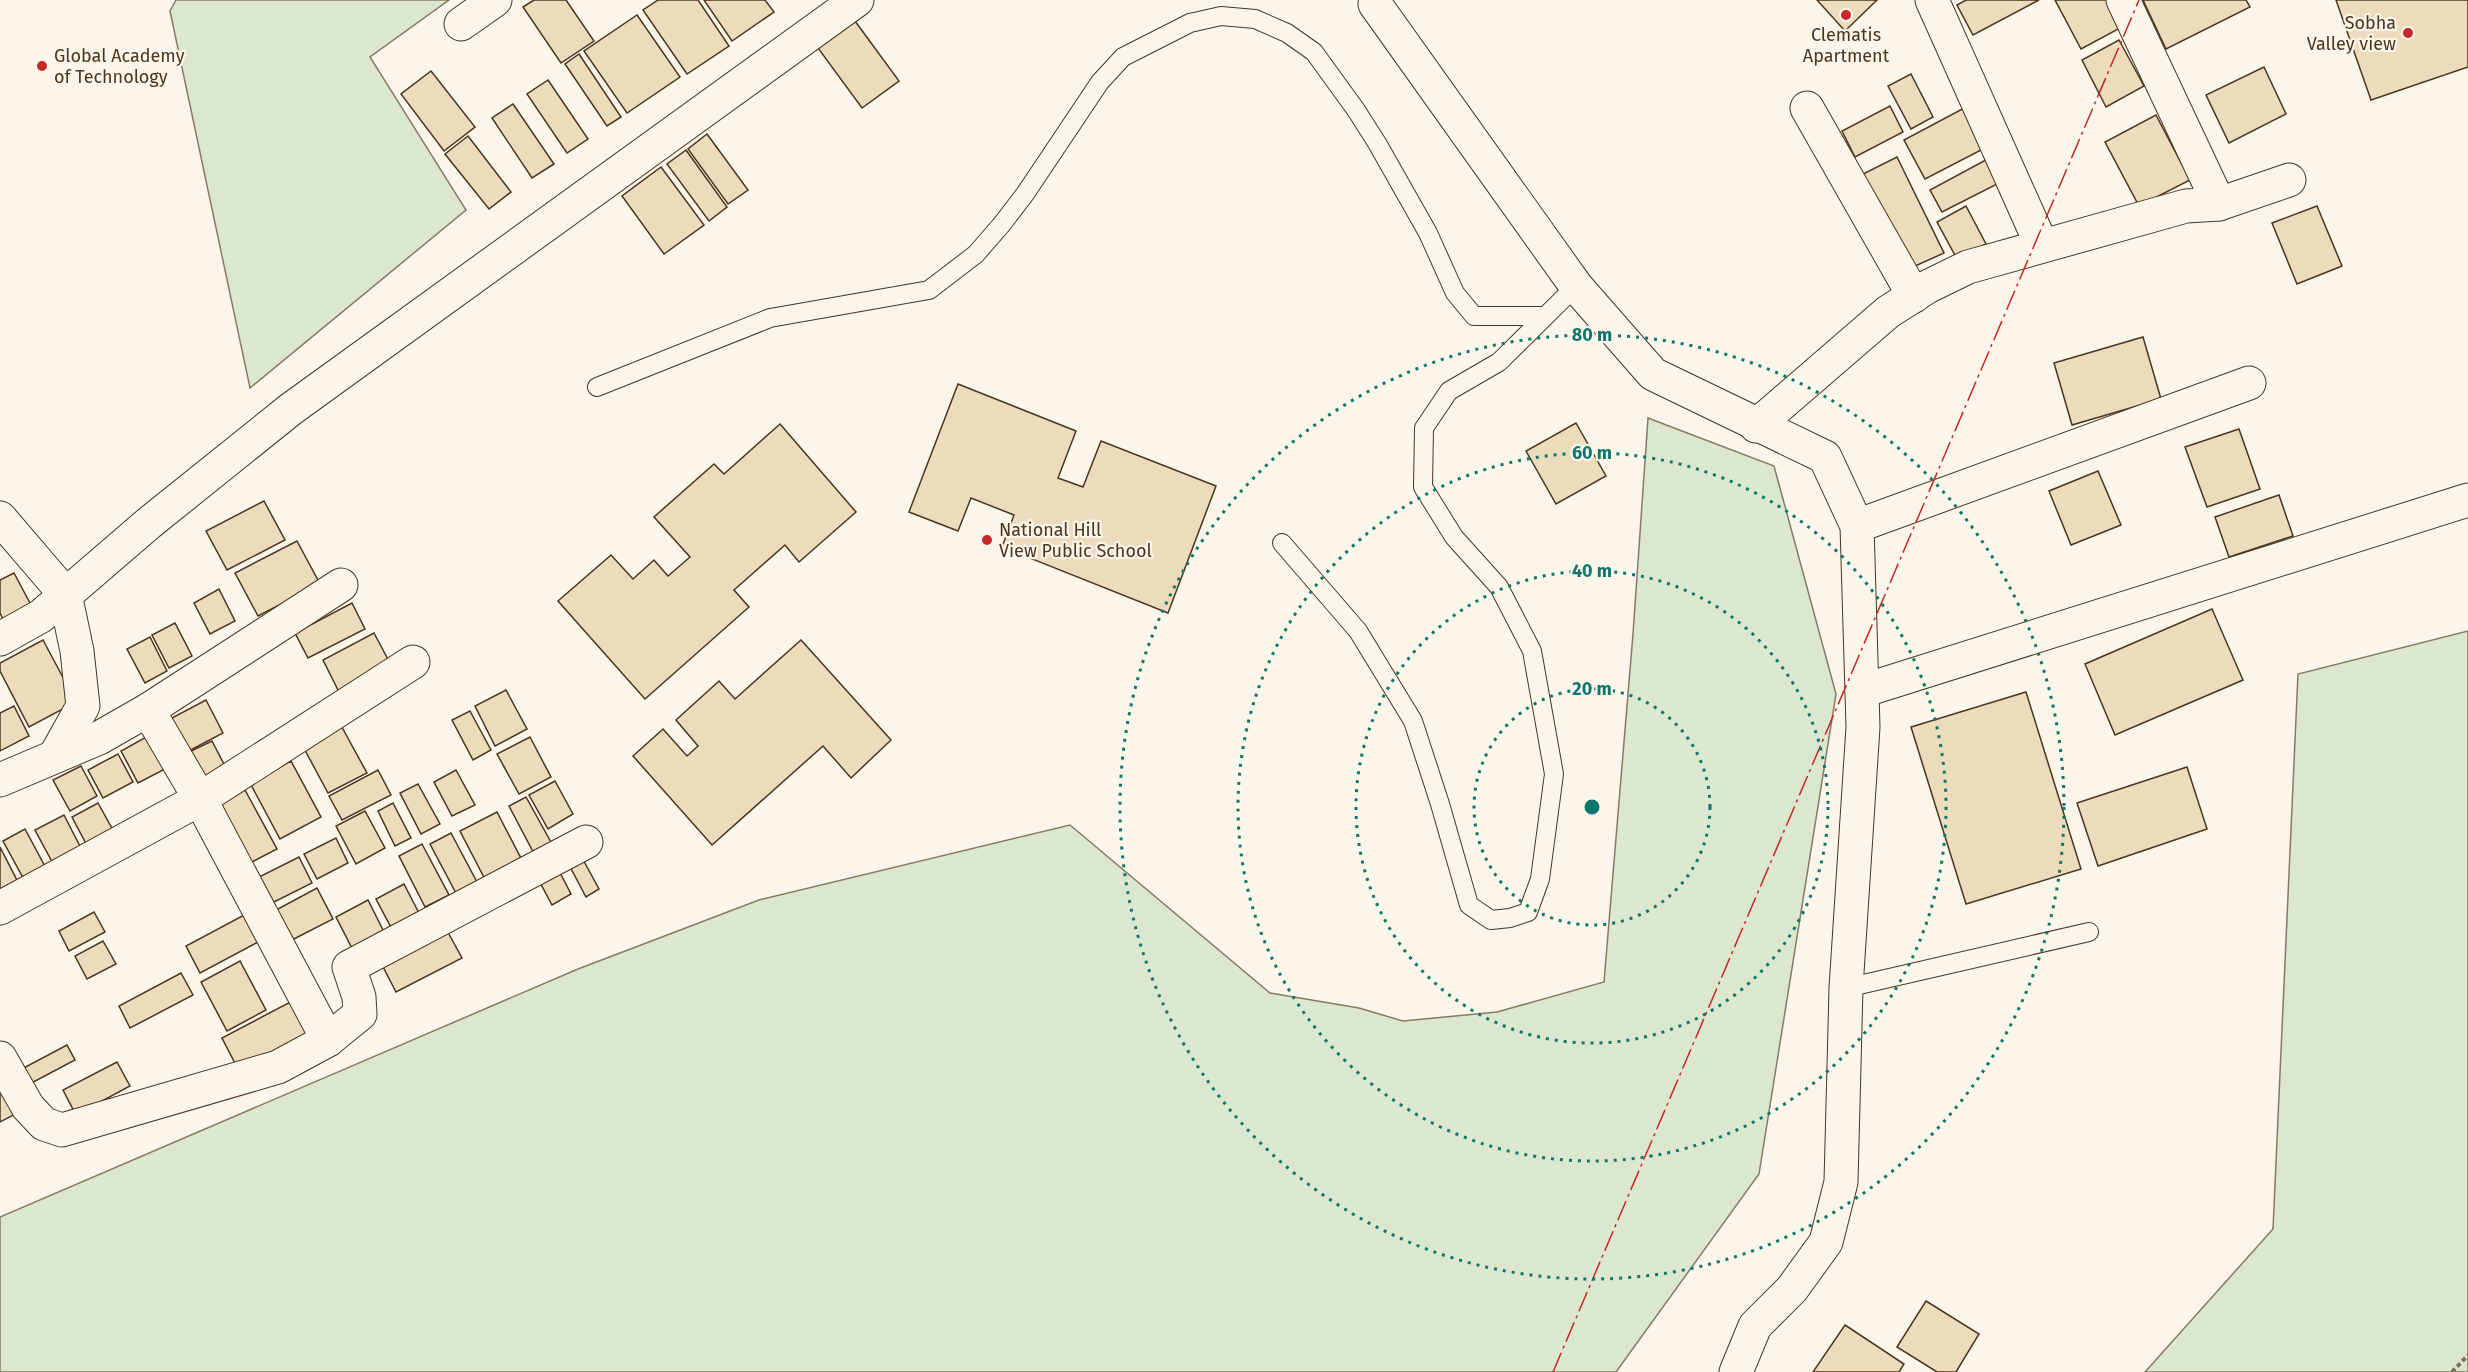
<svg xmlns="http://www.w3.org/2000/svg" width="2468" height="1372" font-family="'Fira Sans',sans-serif">
  <style>
    .green { fill: #dce7d0; stroke: #887966; stroke-width: 1.5 }
    .building { fill: #ecdcbc; stroke: #4a3520; stroke-width: 1.5 }
    .lines { fill: none; stroke-linecap: round; stroke-linejoin: round }
    .service-casing { stroke: #4a3520; stroke-width: 20 }
    .minor-casing { stroke: #4a3520; stroke-width: 35 }
    .tertiary-casing { stroke: #4a3520; stroke-width: 35 }
    .path { stroke: #7f6f5c; stroke-width: 4; stroke-dasharray: 4.5 3; stroke-linecap: butt }
    .service { stroke: #fbf6e9; stroke-width: 18 }
    .minor { stroke: #fbf6e9; stroke-width: 33 }
    .tertiary { stroke: #fbf6e9; stroke-width: 33 }
    .power { stroke: #c62828; stroke-width: 1.5; stroke-dasharray: 21 4.5 3 4.5; stroke-linecap: butt }
    .ring { fill: none; stroke: #0f766e; stroke-width: 3; stroke-dasharray: 3 6 }
    .poi-dot { fill: #c62828; stroke: #fbf6e9; stroke-width: 2 }
    .labels { text-anchor: middle; stroke-width: 4.5; stroke-linejoin: round; paint-order: stroke }
    .poi-label { font-size: 18px; fill: #4a3520; stroke: #fbf6e9; text-anchor: start }
    .centre { fill: #0f766e; stroke: #fbf6e9; stroke-width: 3 }
    .ring-label { font-size: 18px; text-anchor: middle; font-weight: bold; fill: #0f766e; stroke: #fbf6e9; stroke-width: 4.5; stroke-linejoin: round; paint-order: stroke }
  </style>
  <rect width="100%" height="100%" fill="#fbf6e9"/>
  <!-- green -->
  <g class="green">
    <polygon points="176,0 449,0 370,57 466,210 250,388 170,11"/>
    <polygon points="1648,418 1774,466 1836,694 1759,1174 1616,1372 0,1372 0,1217 578,969 759,900 1070,825 1270,993 1359,1008 1403,1021 1497,1012 1604,982 1633,634"/>
    <polygon points="2468,631 2468,1372 2145,1372 2273,1229 2298,674"/>
  </g>
  <!-- building -->
  <g class="building">
    <polygon points="534,0 566,0 594,41 561,63 523,7"/>
    <polygon points="658,0 698,0 729,46 687,74 643,10"/>
    <polygon points="704,0 765,0 774,12 732,41"/>
    <polygon points="1817,0 1877,0 1845,31"/>
    <polygon points="1966,0 2039,0 1973,35 1957,5"/>
    <polygon points="2055,0 2108,0 2122,27 2081,49"/>
    <polygon points="2143,0 2246,0 2250,7 2166,49"/>
    <polygon points="2336,0 2468,0 2468,67 2371,100"/>
    <polygon points="637,15 680,77 627,113 584,51"/>
    <polygon points="855,21 899,81 862,108 818,48"/>
    <polygon points="2119,40 2144,86 2106,107 2082,60"/>
    <polygon points="579,54 621,117 607,126 565,64"/>
    <polygon points="2264,67 2286,114 2229,143 2206,95"/>
    <polygon points="431,71 475,127 444,151 401,94"/>
    <polygon points="1911,74 1933,117 1911,129 1888,86"/>
    <polygon points="548,80 588,139 567,153 527,94"/>
    <polygon points="513,104 554,164 532,178 492,118"/>
    <polygon points="1890,106 1903,132 1855,157 1842,131"/>
    <polygon points="1966,107 1987,147 1925,179 1904,140"/>
    <polygon points="2156,115 2190,180 2139,206 2105,142"/>
    <polygon points="707,134 748,190 728,204 688,149"/>
    <polygon points="468,136 511,192 489,209 445,154"/>
    <polygon points="686,150 727,207 709,221 667,164"/>
    <polygon points="1995,155 2007,179 1942,212 1930,190"/>
    <polygon points="1897,157 1944,253 1904,271 1857,177"/>
    <polygon points="661,167 704,225 664,254 622,196"/>
    <polygon points="1966,206 1986,244 1957,259 1937,222"/>
    <polygon points="2317,206 2342,266 2297,284 2272,223"/>
    <polygon points="2143,337 2161,399 2072,425 2054,363"/>
    <polygon points="958,384 1076,431 1058,478 1083,487 1101,441 1216,486 1168,613 1002,547 1014,515 971,498 958,531 909,512"/>
    <polygon points="1576,423 1606,476 1556,504 1526,451"/>
    <polygon points="780,424 856,512 799,562 785,545 734,590 749,607 645,699 558,601 611,555 633,579 654,560 668,576 690,557 654,517 714,464 724,474"/>
    <polygon points="2239,429 2260,489 2207,507 2185,447"/>
    <polygon points="2098,471 2121,525 2071,545 2049,491"/>
    <polygon points="2279,495 2293,536 2229,557 2215,517"/>
    <polygon points="264,501 285,540 227,570 206,531"/>
    <polygon points="297,541 320,584 258,616 235,573"/>
    <polygon points="14,573 31,605 3,619 0,613 0,580"/>
    <polygon points="219,589 235,621 210,634 194,603"/>
    <polygon points="352,603 365,629 308,658 295,633"/>
    <polygon points="2212,609 2243,680 2115,735 2085,664"/>
    <polygon points="175,623 192,656 169,668 152,635"/>
    <polygon points="374,633 392,667 340,694 323,660"/>
    <polygon points="150,637 167,671 145,683 127,649"/>
    <polygon points="43,640 76,702 29,727 0,671 0,663"/>
    <polygon points="801,640 891,740 851,778 823,746 712,845 633,756 663,729 687,756 698,746 676,720 719,681 735,699"/>
    <polygon points="506,690 527,729 495,746 475,706"/>
    <polygon points="2026,692 2081,869 1966,904 1911,727"/>
    <polygon points="206,700 223,733 185,753 168,720"/>
    <polygon points="14,706 29,736 0,751 0,713"/>
    <polygon points="470,711 491,750 473,760 452,720"/>
    <polygon points="338,720 367,773 328,793 300,741"/>
    <polygon points="148,736 165,769 138,783 121,751"/>
    <polygon points="530,737 551,777 519,794 497,754"/>
    <polygon points="212,741 227,770 208,781 191,751"/>
    <polygon points="118,754 133,782 103,798 88,770"/>
    <polygon points="291,761 321,817 280,839 250,783"/>
    <polygon points="81,766 97,796 70,811 53,780"/>
    <polygon points="2187,767 2207,829 2098,866 2077,803"/>
    <polygon points="378,770 391,795 342,820 329,796"/>
    <polygon points="456,770 475,805 452,816 434,782"/>
    <polygon points="555,781 573,814 548,829 529,795"/>
    <polygon points="418,784 440,824 421,834 400,793"/>
    <polygon points="245,790 277,849 250,863 218,803"/>
    <polygon points="526,797 557,853 539,863 509,806"/>
    <polygon points="98,803 119,841 92,855 72,817"/>
    <polygon points="393,803 411,838 395,846 378,811"/>
    <polygon points="365,811 385,848 356,864 336,826"/>
    <polygon points="497,812 526,868 489,887 460,831"/>
    <polygon points="64,815 85,856 57,871 35,830"/>
    <polygon points="25,829 49,874 27,885 3,841"/>
    <polygon points="451,833 478,884 457,895 430,844"/>
    <polygon points="336,838 348,863 317,879 304,854"/>
    <polygon points="422,844 449,895 425,907 399,856"/>
    <polygon points="0,847 20,886 0,896"/>
    <polygon points="580,854 599,889 586,897 567,861"/>
    <polygon points="299,857 312,883 272,903 259,877"/>
    <polygon points="555,863 571,894 552,905 535,873"/>
    <polygon points="404,884 422,919 394,933 376,899"/>
    <polygon points="317,888 333,919 292,940 276,910"/>
    <polygon points="368,900 388,940 356,956 336,917"/>
    <polygon points="94,912 105,932 69,951 59,931"/>
    <polygon points="246,914 260,941 200,973 186,946"/>
    <polygon points="444,925 462,958 396,992 379,959"/>
    <polygon points="103,941 116,964 87,979 75,956"/>
    <polygon points="240,961 266,1010 227,1031 201,982"/>
    <polygon points="181,973 193,995 130,1028 119,1006"/>
    <polygon points="296,999 314,1034 240,1073 222,1038"/>
    <polygon points="67,1045 75,1060 24,1087 16,1072"/>
    <polygon points="117,1062 130,1086 76,1115 63,1090"/>
    <polygon points="0,1078 23,1110 0,1122"/>
    <polygon points="1926,1301 1979,1334 1956,1372 1937,1372 1897,1347"/>
    <polygon points="1845,1325 1904,1364 1899,1372 1813,1372"/>
  </g>
  <g class="lines">
    <defs>
      <g id="service">
        <polyline points="597,387 770,318 929,290 976,254 1002,224 1025,194 1100,82 1123,57 1190,23 1221,16 1255,19 1287,33 1314,52 1356,110 1377,143 1428,233 1455,293 1474,316 1544,316"/>
        <polyline points="1282,543 1358,631 1413,721 1440,804 1469,905 1491,920 1510,918 1528,912 1540,879 1554,774 1532,651 1499,587 1454,537 1423,487 1424,428 1449,391 1499,362 1576,286"/>
        <polyline points="1846,988 2089,932"/>
      </g>
      <g id="minor">
        <polyline points="1932,0 2042,246"/>
        <polyline points="461,24 495,0"/>
        <polyline points="1807,108 1914,296"/>
        <polyline points="2219,204 2289,180"/>
        <polyline points="1756,426 1888,312 1927,287 1968,267 2186,206 2219,204 2123,0"/>
        <polyline points="0,518 65,594 77,651 83,706 55,756"/>
        <polyline points="1857,526 2249,383"/>
        <polyline points="0,639 41,616 149,523 291,409 857,0"/>
        <polyline points="1862,691 2468,500"/>
        <polyline points="148,710 200,799 328,1040"/>
        <polyline points="0,780 99,738 148,710 341,585"/>
        <polyline points="0,908 200,799 413,662"/>
        <polyline points="0,1058 28,1107 44,1124 62,1130 278,1067 328,1040 360,1014 359,997 349,967 586,842"/>
      </g>
      <polyline id="tertiary" points="1375,4 1576,286 1653,374 1825,457 1857,526 1863,727 1846,988 1841,1182 1826,1242 1792,1289 1755,1326 1736,1372"/>
    </defs>
    <!-- service casing -->
    <use href="#service" class="service-casing"/>
    <!-- minor casing -->
    <use href="#minor" class="minor-casing"/>
    <!-- tertiary casing -->
    <use href="#tertiary" class="tertiary-casing"/>
    <!-- path -->
    <polyline class="path" points="2452,1372 2468,1355"/>
    <!-- service -->
    <use href="#service" class="service"/>
    <!-- minor -->
    <use href="#minor" class="minor"/>
    <!-- tertiary -->
    <use href="#tertiary" class="tertiary"/>
    <!-- power -->
    <polyline class="power" points="1553,1372 2139,0"/>
  </g>
  <!-- distance rings -->
  <g class="ring">
    <circle cx="1592" cy="807" r="118"/>
    <circle cx="1592" cy="807" r="236"/>
    <circle cx="1592" cy="807" r="354"/>
    <circle cx="1592" cy="807" r="472"/>
  </g>
  <!-- markers -->
  <g class="poi-dot">
    <circle cx="1846" cy="15" r="6"/>
    <circle cx="2408" cy="33" r="6"/>
    <circle cx="42" cy="66" r="6"/>
    <circle cx="987" cy="540" r="6"/>
  </g>
  <g class="labels">
    <!-- poi labels -->
    <g class="poi-label">
      <text x="2396" y="29" text-anchor="end">Sobha<tspan x="2396" dy="21">Valley view</tspan></text>
      <text x="1846" y="41" text-anchor="middle">Clematis<tspan x="1846" dy="21">Apartment</tspan></text>
      <text x="54" y="62">Global Academy<tspan x="54" dy="21">of Technology</tspan></text>
      <text x="999" y="536">National Hill<tspan x="999" dy="21">View Public School</tspan></text>
    </g>
  </g>
  <circle cx="1592" cy="807" r="9" class="centre"/>
  <g class="ring-label">
    <text x="1592" y="341">80 m</text>
    <text x="1592" y="459">60 m</text>
    <text x="1592" y="577">40 m</text>
    <text x="1592" y="695">20 m</text>
  </g>
</svg>
